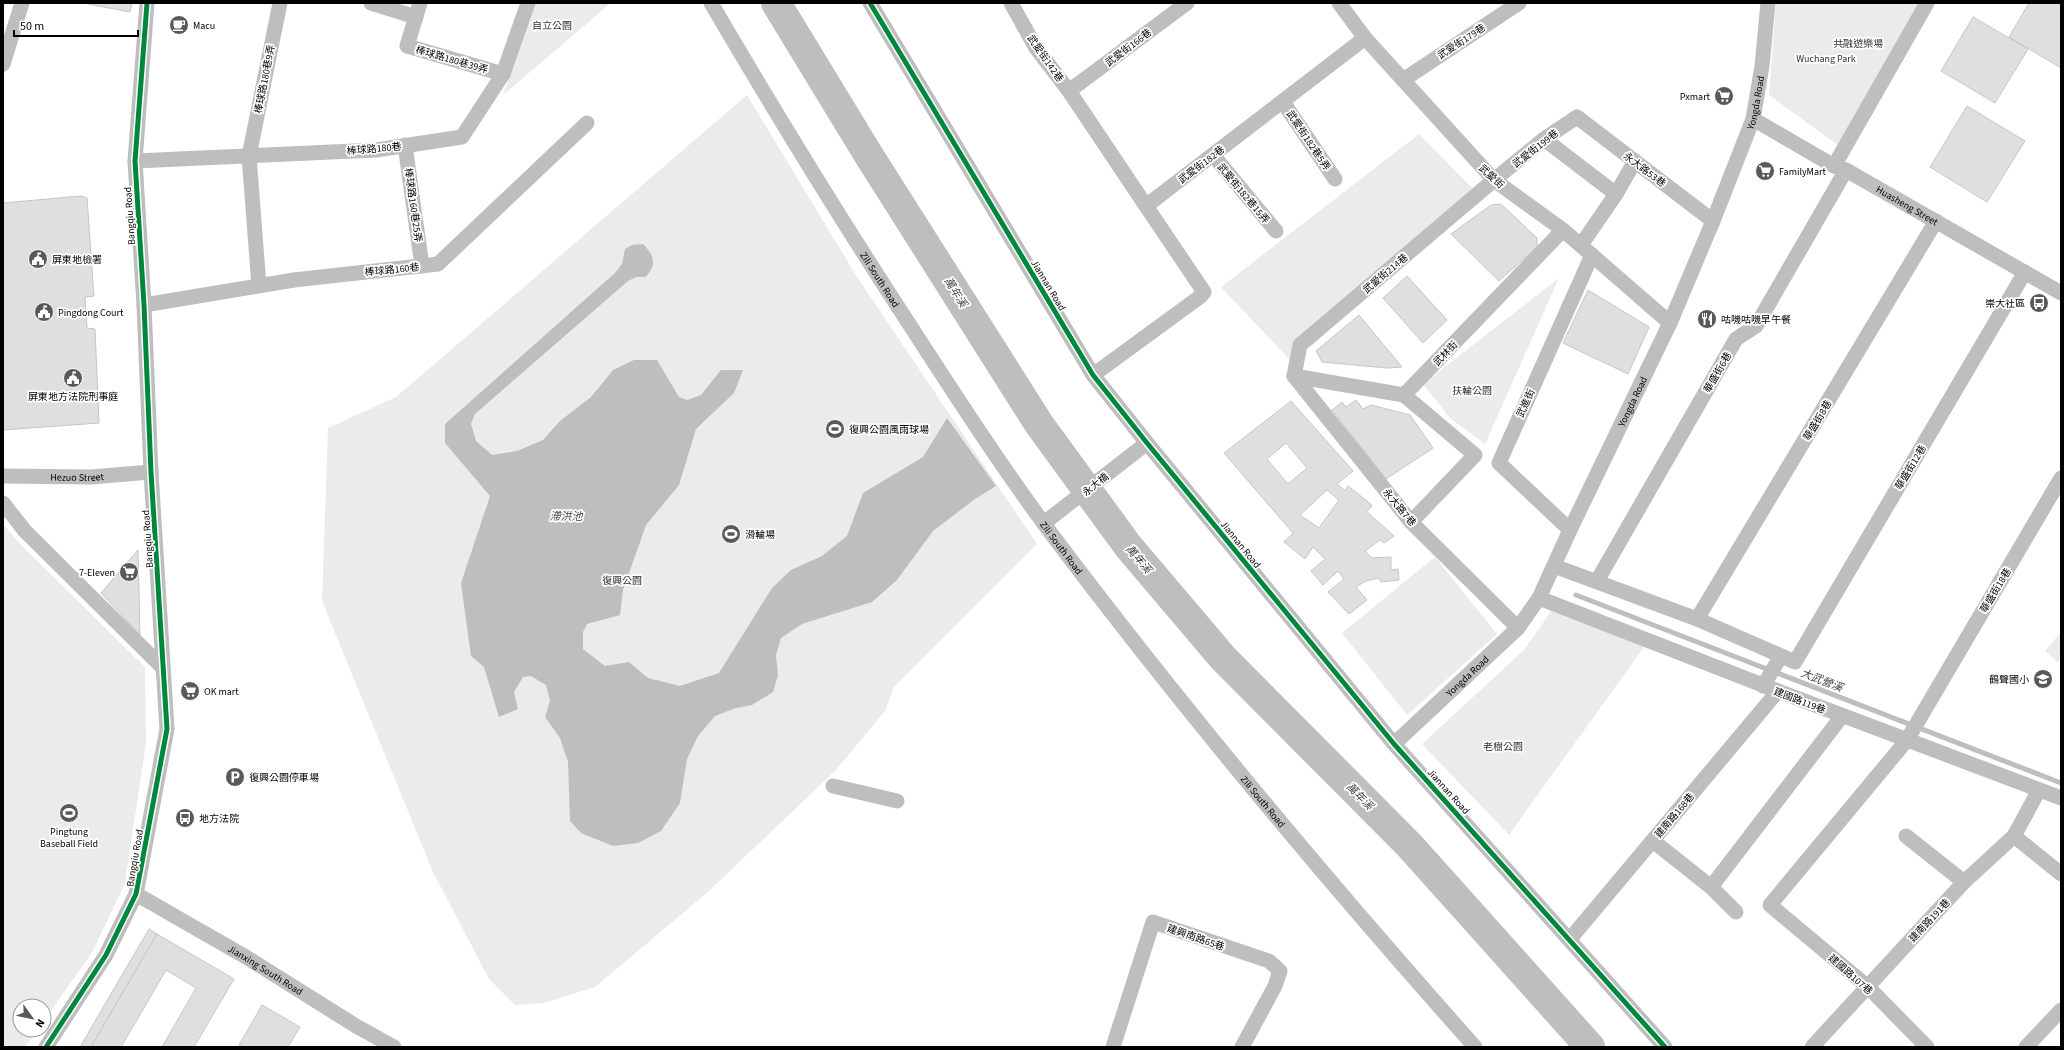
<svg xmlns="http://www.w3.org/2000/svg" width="2064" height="1050" font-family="'Source Sans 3','Noto Sans TC',sans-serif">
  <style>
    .green { fill: #ebebeb }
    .water { fill: #bebebe }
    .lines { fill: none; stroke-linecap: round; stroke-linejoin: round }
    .stream { stroke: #bebebe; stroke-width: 5 }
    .river { stroke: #bebebe; stroke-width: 30 }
    .building { fill: #dfdfdf; stroke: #c6c6c6; fill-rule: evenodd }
    .street { stroke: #bebebe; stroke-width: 15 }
    .cycleway-casing { stroke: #fff; stroke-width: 8 }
    .cycleway { stroke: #00873e; stroke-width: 5 }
    .labels { text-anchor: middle; stroke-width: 3.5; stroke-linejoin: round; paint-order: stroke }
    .poi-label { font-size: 10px; fill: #000; stroke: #fff; text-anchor: start }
    .park-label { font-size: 10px; fill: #323232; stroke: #fff }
    .street-label { font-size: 10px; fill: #000; stroke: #fff }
    .water-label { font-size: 11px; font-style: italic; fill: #434343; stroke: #fff }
  </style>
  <rect width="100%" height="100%" fill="#fff"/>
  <!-- green -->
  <g class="green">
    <polygon points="536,3 611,3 503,95"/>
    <polygon points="1776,3 1920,3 1839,146 1769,95"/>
    <polygon points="747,95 857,277 1037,544 894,687 885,711 836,770 709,891 595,987 544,1003 515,1005 489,979 433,872 322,601 328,428 396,397"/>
    <polygon points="1419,134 1479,195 1289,359 1221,287"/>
    <polygon points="1559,278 1485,444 1450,418 1423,384"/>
    <polygon points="3,524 21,545 145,667 146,743 125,883 93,951 44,1021 44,1006 20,1006 20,1030 37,1030 25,1047 3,1047"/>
    <polygon points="1435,557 1497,634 1407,715 1342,633"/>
    <polygon points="1557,603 1646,644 1509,835 1422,744 1524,650"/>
    <polygon points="2061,632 2061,658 2057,662 2045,651"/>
  </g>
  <!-- water -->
  <path class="water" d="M643,244C655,256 657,266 645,277H636L628,281L475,414L471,424L476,441L492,455L517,451L543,440L560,421L591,397L613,370L634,360H657L679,397L687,400L701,395L721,370H743L734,393L696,429L679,485L646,525L623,590L620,615L587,624L583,632V649L605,666L629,662L648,678L680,686L719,673L772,588L791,570L822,556L847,536L863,493L923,457L947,418L996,486L975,499L933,531L897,580L872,602L802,624L781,638L776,655L778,675L773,692L752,705L736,708L715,716L698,736L687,759L680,803L661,831L638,843L613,846L581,833L570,821L568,762L560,738L545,717L550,701L546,685L531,676L523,677L514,692L518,709L499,717L484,667L471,656L461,583L490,496L445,443V424L616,272L622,264L625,249L632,245Z"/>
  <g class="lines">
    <!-- stream -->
    <polyline class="stream" points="1576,595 2061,783"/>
    <!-- river -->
    <polyline class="river" points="776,3 868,154 1039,424 1128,546 1223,658 1410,846 1590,1047"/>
  </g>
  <!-- building -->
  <g class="building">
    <polygon points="83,3 132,3 130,12"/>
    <polygon points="2029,3 2061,3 2061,68 2009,37"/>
    <polygon points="1973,17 2028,49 1995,103 1941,71"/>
    <polygon points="1967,106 2025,141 1987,202 1930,167"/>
    <polygon points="81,196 87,198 94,296 85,297 87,328 95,329 99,423 3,430 3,203"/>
    <polygon points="1501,204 1537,238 1537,247 1499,281 1451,234 1491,205"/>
    <polygon points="1407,276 1447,320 1423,343 1383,298"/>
    <polygon points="1588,290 1649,327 1628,374 1563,343"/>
    <polygon points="1359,315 1402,367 1387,368 1322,362 1316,351"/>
    <polygon points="1356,400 1363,409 1371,405 1410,415 1433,448 1386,479 1332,410 1342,402 1346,407"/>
    <path d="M1291,401L1353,471L1337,484L1345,491L1348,486L1372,505L1367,512L1394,536L1384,543L1380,540L1365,551L1372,558L1391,557V570L1398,569L1399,580L1381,582L1379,578L1366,581L1356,587L1367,600L1349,614L1328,592L1344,579L1338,571L1323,585L1311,571L1325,559L1313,547L1305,559L1284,542L1293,533L1224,453ZM1286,443L1307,468L1288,484L1267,459ZM1327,490L1339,500L1319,528L1300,515Z"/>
    <polygon points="138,550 140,635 101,593"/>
    <polygon points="149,929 157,934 91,1047 80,1047"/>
    <polygon points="157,934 234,979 194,1047 162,1047 196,988 166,970 121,1047 91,1047"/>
    <polygon points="262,1005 300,1027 288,1047 243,1047 239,1045"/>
  </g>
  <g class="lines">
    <!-- street -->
    <g class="street">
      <polyline points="371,3 416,17"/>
      <polyline points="420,3 407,46 503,74"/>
      <path id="s1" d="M711,3C776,114 843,223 913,330C959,401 1005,472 1056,540C1188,715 1329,883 1475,1047"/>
      <polyline points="870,3 1093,375 1147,443 1394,744 1665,1047"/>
      <polyline points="1011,3 1036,48 1069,91 1146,206 1365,38"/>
      <polyline points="1339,3 1365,38 1494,180 1563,230 1670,323"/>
      <polyline points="3,64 22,3"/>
      <polyline points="1403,80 1519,3"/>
      <polyline points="1069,91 1187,3"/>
      <polyline points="1283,102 1335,179"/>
      <path id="s2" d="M1753,119L1834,166L1846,170L2061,293"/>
      <polyline points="1544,139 1616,194"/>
      <polyline points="405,145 422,266"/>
      <polyline points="1213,155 1276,231"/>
      <polyline points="135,161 376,150 462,137 503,74 528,3"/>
      <polyline points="1834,166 1927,3"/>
      <polyline points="1581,245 1616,194 1635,161"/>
      <polyline points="259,286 249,156 280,3"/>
      <polyline points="144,305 294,280 438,264 587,123"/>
      <polyline points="1093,375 1201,296 1204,292 1146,206"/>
      <polyline points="1294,376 1300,345 1494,180 1544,139 1577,117 1713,221"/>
      <polyline points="1294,376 1404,395 1563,230"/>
      <polyline points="1294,376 1411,522 1518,628"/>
      <polyline points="1404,395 1475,455 1411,522"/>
      <path id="s3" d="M3,476L91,477L151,472"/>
      <polyline points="3,503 25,531 163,668"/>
      <polyline points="1044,523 1147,443"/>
      <polyline points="1570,530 1499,463 1592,255"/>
      <polyline points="1554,566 1697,619 1795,662 2025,272"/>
      <polyline points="1597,581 1736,339 1756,326 1846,170"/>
      <polyline points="1539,598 1778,691 2061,798"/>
      <polyline points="1697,619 1936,221"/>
      <polyline points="1763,686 1781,656"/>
      <path id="s4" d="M1394,744L1518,628L1539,598L1570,530L1670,323L1713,221L1753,119L1762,66L1768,3"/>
      <polyline points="833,786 897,801"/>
      <polyline points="1906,836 1964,882"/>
      <polyline points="2014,836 2061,874"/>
      <polyline points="1653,841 1711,887 1736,912"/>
      <polyline points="1711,887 1842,716"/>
      <path id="s5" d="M136,894L246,957L356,1026L394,1047"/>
      <polyline points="1570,939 1778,691"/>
      <polyline points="46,1047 106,955 136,894 167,729 151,472 144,305 135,161 147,3"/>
      <polyline points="1113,1047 1153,922 1269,961 1280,971 1275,986 1242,1047"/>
      <polyline points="1812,1047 1964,882 2014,836 2039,790"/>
      <polyline points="1927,1047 1868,987 1770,905 1907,740 2061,478"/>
      <polyline points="2026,1047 2061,1010"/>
    </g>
    <defs>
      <g id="cycleway">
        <polyline points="870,3 1093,375 1147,443 1394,744 1665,1047"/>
        <polyline points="46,1047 106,955 136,894 167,729 151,472 144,305 135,161 147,3"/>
      </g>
    </defs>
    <!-- cycleway casing -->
    <use href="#cycleway" class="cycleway-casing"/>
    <!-- cycleway -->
    <use href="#cycleway" class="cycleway"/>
  </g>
  <!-- icons -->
  <defs>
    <symbol id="cafe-disc" viewBox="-11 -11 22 22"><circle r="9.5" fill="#595959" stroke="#fff"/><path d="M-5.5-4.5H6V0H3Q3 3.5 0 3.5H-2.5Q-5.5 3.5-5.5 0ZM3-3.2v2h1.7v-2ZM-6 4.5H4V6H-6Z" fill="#fff"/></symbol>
    <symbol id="supermarket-disc" viewBox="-11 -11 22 22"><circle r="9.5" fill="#595959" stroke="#fff"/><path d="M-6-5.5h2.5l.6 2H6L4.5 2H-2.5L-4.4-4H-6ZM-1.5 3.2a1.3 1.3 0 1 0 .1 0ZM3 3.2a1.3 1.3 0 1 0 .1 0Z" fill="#fff"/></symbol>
    <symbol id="civic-disc" viewBox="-11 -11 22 22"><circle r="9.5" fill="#595959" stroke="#fff"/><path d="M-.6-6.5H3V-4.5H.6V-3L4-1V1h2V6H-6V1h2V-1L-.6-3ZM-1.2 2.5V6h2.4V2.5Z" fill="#fff"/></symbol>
    <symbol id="bus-disc" viewBox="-11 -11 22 22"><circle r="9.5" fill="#595959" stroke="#fff"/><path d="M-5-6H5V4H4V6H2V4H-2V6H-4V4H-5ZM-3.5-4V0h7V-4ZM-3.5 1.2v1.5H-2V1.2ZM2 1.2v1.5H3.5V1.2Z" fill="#fff"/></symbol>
    <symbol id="restaurant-disc" viewBox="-11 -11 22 22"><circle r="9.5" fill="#595959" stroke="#fff"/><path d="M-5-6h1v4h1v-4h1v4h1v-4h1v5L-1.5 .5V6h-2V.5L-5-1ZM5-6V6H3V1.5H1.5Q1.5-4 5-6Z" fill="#fff"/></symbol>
    <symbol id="stadium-disc" viewBox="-11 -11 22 22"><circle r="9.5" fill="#595959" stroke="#fff"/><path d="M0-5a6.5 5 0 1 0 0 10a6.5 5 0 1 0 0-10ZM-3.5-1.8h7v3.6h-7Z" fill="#fff"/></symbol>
    <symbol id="school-disc" viewBox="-11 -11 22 22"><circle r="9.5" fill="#595959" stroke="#fff"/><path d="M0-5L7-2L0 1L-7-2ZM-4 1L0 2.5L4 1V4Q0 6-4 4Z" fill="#fff"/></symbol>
    <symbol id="parking-disc" viewBox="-11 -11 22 22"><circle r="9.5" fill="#595959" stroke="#fff"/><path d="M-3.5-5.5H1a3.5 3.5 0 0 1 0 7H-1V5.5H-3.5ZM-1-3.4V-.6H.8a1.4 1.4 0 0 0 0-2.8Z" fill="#fff"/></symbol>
  </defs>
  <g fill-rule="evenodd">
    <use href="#cafe-disc" x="168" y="14" width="22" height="22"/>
    <use href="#supermarket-disc" x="1713" y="85" width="22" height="22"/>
    <use href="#supermarket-disc" x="1754" y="160" width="22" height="22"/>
    <use href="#civic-disc" x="27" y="248" width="22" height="22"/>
    <use href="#bus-disc" x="2028" y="292" width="22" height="22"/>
    <use href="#civic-disc" x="33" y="301" width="22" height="22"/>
    <use href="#restaurant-disc" x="1696" y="308" width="22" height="22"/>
    <use href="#civic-disc" x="62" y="367" width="22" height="22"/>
    <use href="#stadium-disc" x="824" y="418" width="22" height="22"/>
    <use href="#stadium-disc" x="720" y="523" width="22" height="22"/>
    <use href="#supermarket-disc" x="118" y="561" width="22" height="22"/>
    <use href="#school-disc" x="2032" y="668" width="22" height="22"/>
    <use href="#supermarket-disc" x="179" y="680" width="22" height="22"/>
    <use href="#parking-disc" x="224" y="766" width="22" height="22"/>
    <use href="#stadium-disc" x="58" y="802" width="22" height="22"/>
    <use href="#bus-disc" x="174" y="807" width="22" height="22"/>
  </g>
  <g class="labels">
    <!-- poi labels -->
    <g class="poi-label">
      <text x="193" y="29">Macu</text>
      <text x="1710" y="100" text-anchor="end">Pxmart</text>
      <text x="1779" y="175">FamilyMart</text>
      <text x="52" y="263">屏東地檢署</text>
      <text x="2025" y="307" text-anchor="end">崇大社區</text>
      <text x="58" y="316">Pingdong Court</text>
      <text x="1721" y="323">咕嘰咕嘰早午餐</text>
      <text x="73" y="400" text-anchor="middle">屏東地方法院刑事庭</text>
      <text x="849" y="433">復興公園風雨球場</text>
      <text x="745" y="538">滑輪場</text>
      <text x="115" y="576" text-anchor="end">7-Eleven</text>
      <text x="2029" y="683" text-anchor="end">鶴聲國小</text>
      <text x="204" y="695">OK mart</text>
      <text x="249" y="781">復興公園停車場</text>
      <text x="199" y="822">地方法院</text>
      <text x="69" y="835" text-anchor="middle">Pingtung<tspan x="69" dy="12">Baseball Field</tspan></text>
    </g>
    <!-- park labels -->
    <g class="park-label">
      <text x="552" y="29">自立公園</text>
      <text x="1858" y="47">共融遊樂場</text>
      <text x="1826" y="62">Wuchang Park</text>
      <text x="1472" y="394">扶輪公園</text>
      <text x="622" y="584">復興公園</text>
      <text x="1503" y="750">老樹公園</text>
    </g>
    <!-- street labels -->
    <g class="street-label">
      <text transform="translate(1461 41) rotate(-33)" y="4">武愛街179巷</text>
      <text transform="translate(1128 47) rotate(-37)" y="4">武愛街166巷</text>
      <text transform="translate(1046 58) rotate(55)" y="4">武愛街142巷</text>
      <text transform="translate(452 59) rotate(16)" y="4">棒球路180巷39弄</text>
      <text transform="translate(264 79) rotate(-79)" y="4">棒球路180巷9弄</text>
      <text dy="4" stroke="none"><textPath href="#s4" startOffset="748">Yongda Road</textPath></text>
      <text transform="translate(1309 140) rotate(56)" y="4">武愛街182巷5弄</text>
      <text transform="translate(374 148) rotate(-5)" y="4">棒球路180巷</text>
      <text transform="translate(1535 148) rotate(-38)" y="4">武愛街199巷</text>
      <text transform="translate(1201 164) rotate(-37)" y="4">武愛街182巷</text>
      <text transform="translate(1645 169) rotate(37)" y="4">永大路53巷</text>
      <text transform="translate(1492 176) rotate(43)" y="4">武愛街</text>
      <text transform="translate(1244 193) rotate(50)" y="4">武愛街182巷15弄</text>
      <text transform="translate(414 205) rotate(82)" y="4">棒球路160巷25弄</text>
      <text dy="4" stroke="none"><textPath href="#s2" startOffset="177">Huasheng Street</textPath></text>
      <text transform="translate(129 216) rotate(-94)" y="4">Bangqiu Road</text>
      <text transform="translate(392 269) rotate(-6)" y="4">棒球路160巷</text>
      <text transform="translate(1385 273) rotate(-40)" y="4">武愛街214巷</text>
      <text dy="4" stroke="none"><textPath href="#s1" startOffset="324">Zili South Road</textPath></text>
      <text transform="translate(1049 285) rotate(59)" y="4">Jiannan Road</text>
      <text transform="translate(1445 353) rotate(-46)" y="4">武林街</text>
      <text transform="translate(1717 372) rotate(-60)" y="4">華盛街6巷</text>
      <text dy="4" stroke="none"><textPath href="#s4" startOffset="424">Yongda Road</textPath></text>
      <text transform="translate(1525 403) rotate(-66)" y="4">武進街</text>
      <text transform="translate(1817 420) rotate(-59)" y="4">華盛街8巷</text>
      <text transform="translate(1910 467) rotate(-59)" y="4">華盛街12巷</text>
      <text dy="4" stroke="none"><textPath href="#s3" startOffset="74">Hezuo Street</textPath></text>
      <text transform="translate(1095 484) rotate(-38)" y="4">永大橋</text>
      <text transform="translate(1400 507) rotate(50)" y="4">永大路7巷</text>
      <text transform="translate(147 539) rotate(-94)" y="4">Bangqiu Road</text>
      <text transform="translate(1241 544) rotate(51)" y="4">Jiannan Road</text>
      <text dy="4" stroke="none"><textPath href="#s1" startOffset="648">Zili South Road</textPath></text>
      <text transform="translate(1995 590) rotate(-59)" y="4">華盛街18巷</text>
      <text dy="4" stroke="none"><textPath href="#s4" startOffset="100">Yongda Road</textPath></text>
      <text transform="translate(1800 700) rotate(21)" y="4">建國路119巷</text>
      <text transform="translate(1449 791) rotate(48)" y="4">Jiannan Road</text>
      <text dy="4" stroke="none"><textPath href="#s1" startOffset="972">Zili South Road</textPath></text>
      <text transform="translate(1674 815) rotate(-50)" y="4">建南路168巷</text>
      <text transform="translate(134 858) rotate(-80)" y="4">Bangqiu Road</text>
      <text transform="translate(1929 920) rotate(-47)" y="4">建南路191巷</text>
      <text transform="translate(1196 937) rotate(19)" y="4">建興南路65巷</text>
      <text dy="4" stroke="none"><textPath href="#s5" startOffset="150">Jianxing South Road</textPath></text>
      <text transform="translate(1851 974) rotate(41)" y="4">建國路107巷</text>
    </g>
    <!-- water labels -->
    <g class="water-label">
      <text transform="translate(956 292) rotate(58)" y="4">萬年溪</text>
      <text x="566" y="520">滯洪池</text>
      <text transform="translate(1139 559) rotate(50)" y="4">萬年溪</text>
      <text transform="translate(1822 680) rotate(21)" y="4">大武營溪</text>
      <text transform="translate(1360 796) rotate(45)" y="4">萬年溪</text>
    </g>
  </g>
  <!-- border -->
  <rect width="2064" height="1050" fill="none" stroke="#000000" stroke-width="8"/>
  <!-- north arrow -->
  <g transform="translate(32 1018) rotate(123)"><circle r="19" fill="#ffffff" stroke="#999999"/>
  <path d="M0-3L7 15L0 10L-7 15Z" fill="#595959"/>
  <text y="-6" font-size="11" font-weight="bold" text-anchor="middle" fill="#000000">N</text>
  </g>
  <!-- scale -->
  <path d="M14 30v6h124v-6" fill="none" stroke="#000000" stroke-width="2"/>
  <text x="20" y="30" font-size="12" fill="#000000" stroke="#ffffff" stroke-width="3" paint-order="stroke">50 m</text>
</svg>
